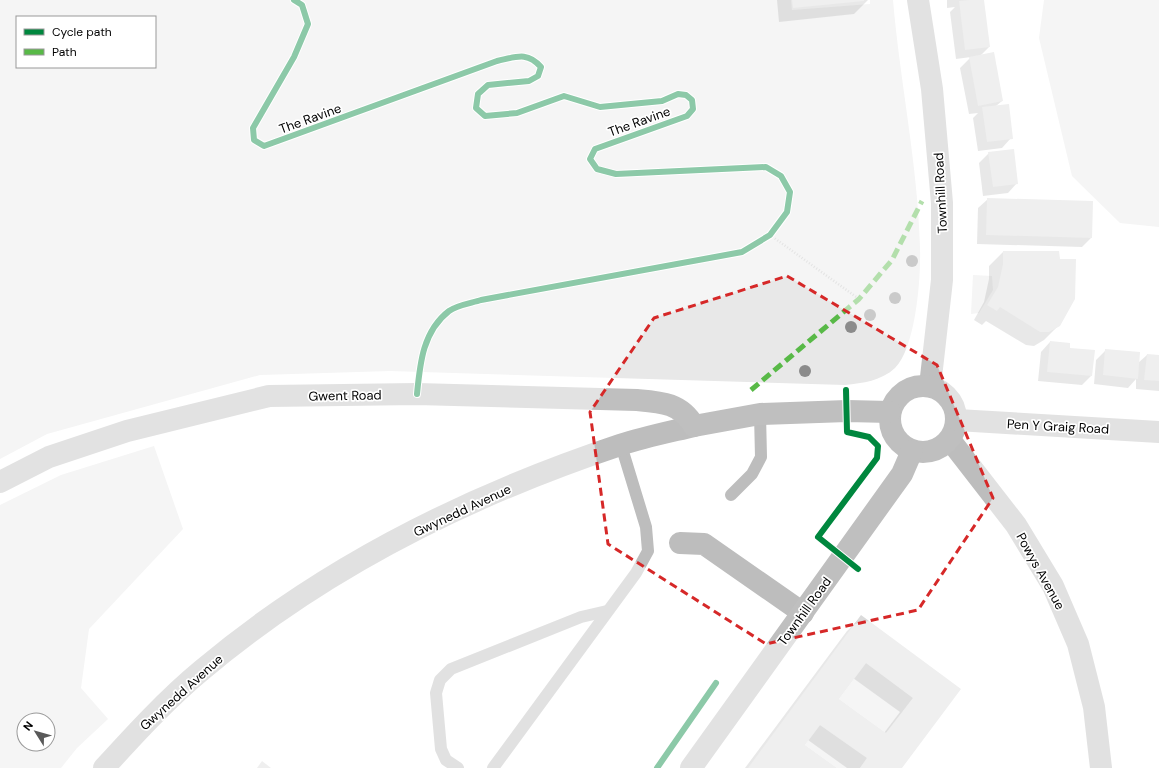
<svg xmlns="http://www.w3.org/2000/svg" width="1159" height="768" font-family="'DM Sans',sans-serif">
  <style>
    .green { fill: #e8e8e8; fill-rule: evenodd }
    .shadow { fill: #0003; fill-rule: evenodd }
    .building { fill: #dbdbdb; fill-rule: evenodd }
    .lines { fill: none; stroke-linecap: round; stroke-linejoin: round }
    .path { stroke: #c2c2c2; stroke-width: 2.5; stroke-dasharray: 1 2; stroke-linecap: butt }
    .lane { stroke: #bdbdbd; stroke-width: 12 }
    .street { stroke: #bdbdbd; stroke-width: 22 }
    .secondary { stroke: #bfbfbf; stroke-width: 22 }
    .quiet { stroke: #58b947; stroke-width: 5; stroke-dasharray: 10 5; stroke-linecap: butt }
    .cycleway-casing { stroke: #fff; stroke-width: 8 }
    .cycleway { stroke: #00873e; stroke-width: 6 }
    .tree { fill: #8b8b8b }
    .marked { fill: none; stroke: #d62828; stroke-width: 3; stroke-dasharray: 8 5; stroke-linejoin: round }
    .labels { text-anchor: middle; stroke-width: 3.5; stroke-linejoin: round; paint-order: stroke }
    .street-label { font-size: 13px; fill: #000; stroke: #fff }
  </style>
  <rect width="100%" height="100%" fill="#fff"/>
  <!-- green -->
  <g class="green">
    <path d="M0,0H791L792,10L870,4V0H893C900,83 918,165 920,248C921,277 916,347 895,368C881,381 863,383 845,385L390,371L260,375L47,434L0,459ZM17,17H155V67H17Z"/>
    <polygon points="1044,0 1159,0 1159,227 1120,223 1072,176 1039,38"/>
    <polygon points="973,275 992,276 993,290 979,313 971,314"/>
    <path d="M154,446L183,529L89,629L81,688L108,719L77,748L61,768H0V505L61,475ZM24,720H48V744H24Z"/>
    <polygon points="866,663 913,698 886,733 839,699"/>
    <polygon points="820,725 867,758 860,768 837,768 805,745"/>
  </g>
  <!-- shadow -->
  <g class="shadow">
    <polygon points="777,0 868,0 854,14 779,22"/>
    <polygon points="947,0 983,0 989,47 980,56 1002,101 996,106 1011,138 1002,148 978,151 973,118 978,113 969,114 960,68 971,57 956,59 950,12 955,7 947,8"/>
    <polygon points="989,153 1017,183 1008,193 983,196 979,163"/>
    <polygon points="988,199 1091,238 1082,247 977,244 978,208"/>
    <polygon points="1003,252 1059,325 1044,340 1034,346 1026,345 986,321 982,325 974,320 984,302 989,279 989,266"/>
    <polygon points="1050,342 1069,349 1091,376 1082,385 1038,381 1041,352"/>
    <polygon points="1106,350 1138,363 1147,355 1159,356 1159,391 1136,389 1136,379 1128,388 1094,384 1096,360"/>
    <path d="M861,617L959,690L901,768H847L808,740L804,745L836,768H745L847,631ZM853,678L900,712L884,733L838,699Z"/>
  </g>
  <!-- building -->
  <g class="building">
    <polygon points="792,0 864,0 864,1 793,8"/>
    <polygon points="969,0 984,0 990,47 965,50 959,1"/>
    <polygon points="994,52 1003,101 978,106 969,57"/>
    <polygon points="1009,104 1013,139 987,142 982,107"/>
    <polygon points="1014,149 1018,184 993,187 988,152"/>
    <polygon points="987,198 1093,201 1092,238 986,235"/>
    <polygon points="1003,251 1059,251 1060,259 1076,259 1075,299 1060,326 1049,332 1040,332 1000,307 997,311 987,305 998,287 1003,264"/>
    <polygon points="1050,341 1070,343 1070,348 1095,350 1092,376 1047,372"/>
    <polygon points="1105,349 1140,352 1138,379 1103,375"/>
    <polygon points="1147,354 1159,355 1159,381 1144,380"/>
    <path d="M861,615L961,689L902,768H860L867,758L820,725L805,745L837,768H748ZM866,663L913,698L886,733L839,699Z"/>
    <polygon points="262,761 271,768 257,768"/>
  </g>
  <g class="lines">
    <!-- path -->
    <polyline class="path" points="770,235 859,299"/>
    <!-- lane -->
    <g class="lane">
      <polyline points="731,495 752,474 761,457 760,414"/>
      <polyline points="458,768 446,760 441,749 436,693 440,680 451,669 581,617 607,611"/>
      <polyline points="493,768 636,573 648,551 646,527 621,445"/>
    </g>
    <!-- street -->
    <g class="street">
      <polyline points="950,440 1016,525 1053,586 1078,644 1094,707 1101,768"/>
      <polyline points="680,543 704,544 803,613"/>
      <path d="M104,768C135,734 167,699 202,670C323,568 470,495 620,445C644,437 669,432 694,426"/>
    </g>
    <!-- secondary -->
    <g class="secondary">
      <polyline points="918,0 932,89 942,203 942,280 930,386"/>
      <circle cx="923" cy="419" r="33"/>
      <polyline points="957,420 1159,432"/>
      <path d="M0,482L49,457L127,431L269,396L417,394L637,400C661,402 681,403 694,426L760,414L847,411L890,412"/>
      <polyline points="691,768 902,474 912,451"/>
    </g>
    <!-- quiet -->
    <polyline class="quiet" points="751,390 859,299 892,260 922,201"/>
    <defs>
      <g id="cycleway">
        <path d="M294,0L302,5L308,24L294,57L253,128L254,140L264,146L497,61C516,57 527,51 541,67L538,76L529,81L488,85L478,94L476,108L485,116L517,113L564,96L600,107L662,101L678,94L686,95L692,100L693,109L687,116L595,149L590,159L597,169L616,174L766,167L781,176L790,192L787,212L770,235L742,252L481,300C472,303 457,305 449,311C423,331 420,363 417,394"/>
        <polyline points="846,390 847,432 869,437 878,446 877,458 818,537 858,569"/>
        <polyline points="657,768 716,683"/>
      </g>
    </defs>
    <!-- cycleway casing -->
    <use href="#cycleway" class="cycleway-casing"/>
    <!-- cycleway -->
    <use href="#cycleway" class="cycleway"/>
  </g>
  <!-- trees -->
  <g class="tree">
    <circle cx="912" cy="261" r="6"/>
    <circle cx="895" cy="298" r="6"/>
    <circle cx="870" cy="315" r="6"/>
    <circle cx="851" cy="327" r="6"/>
    <circle cx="805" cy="371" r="6"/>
  </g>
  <!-- marked area -->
  <path d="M0 0H1159V768H0ZM787,276L937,365L993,498L918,610L766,644L608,544L590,412L654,318Z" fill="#fff" fill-opacity=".55" fill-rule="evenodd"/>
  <path class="marked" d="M787,276L937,365L993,498L918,610L766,644L608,544L590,412L654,318Z"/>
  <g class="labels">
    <!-- street labels -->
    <g class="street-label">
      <text transform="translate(310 118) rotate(-20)" y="5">The Ravine</text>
      <text transform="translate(639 121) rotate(-20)" y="5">The Ravine</text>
      <text transform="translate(940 193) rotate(-93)" y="5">Townhill Road</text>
      <text transform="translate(345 395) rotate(-1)" y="5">Gwent Road</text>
      <text transform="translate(1058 426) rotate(3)" y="5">Pen Y Graig Road</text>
      <text transform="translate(462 510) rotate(-25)" y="5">Gwynedd Avenue</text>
      <text transform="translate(1041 571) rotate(61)" y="5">Powys Avenue</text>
      <text transform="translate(804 611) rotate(-54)" y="5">Townhill Road</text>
      <text transform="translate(181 692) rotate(-42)" y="5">Gwynedd Avenue</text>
    </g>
  </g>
  <!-- legend -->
  <rect x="16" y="16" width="140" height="52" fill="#ffffff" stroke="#999999"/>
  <rect x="24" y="29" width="20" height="6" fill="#00873e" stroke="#999999"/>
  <text x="52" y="36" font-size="12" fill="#000000">Cycle path</text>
  <rect x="24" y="49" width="20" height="6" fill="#58b947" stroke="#999999"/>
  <text x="52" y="56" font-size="12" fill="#000000">Path</text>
  <!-- north arrow -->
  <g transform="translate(36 732) rotate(307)"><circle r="19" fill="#ffffff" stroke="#999999"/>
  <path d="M0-3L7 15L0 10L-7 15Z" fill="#595959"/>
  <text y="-6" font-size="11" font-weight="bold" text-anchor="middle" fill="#000000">N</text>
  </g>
</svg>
